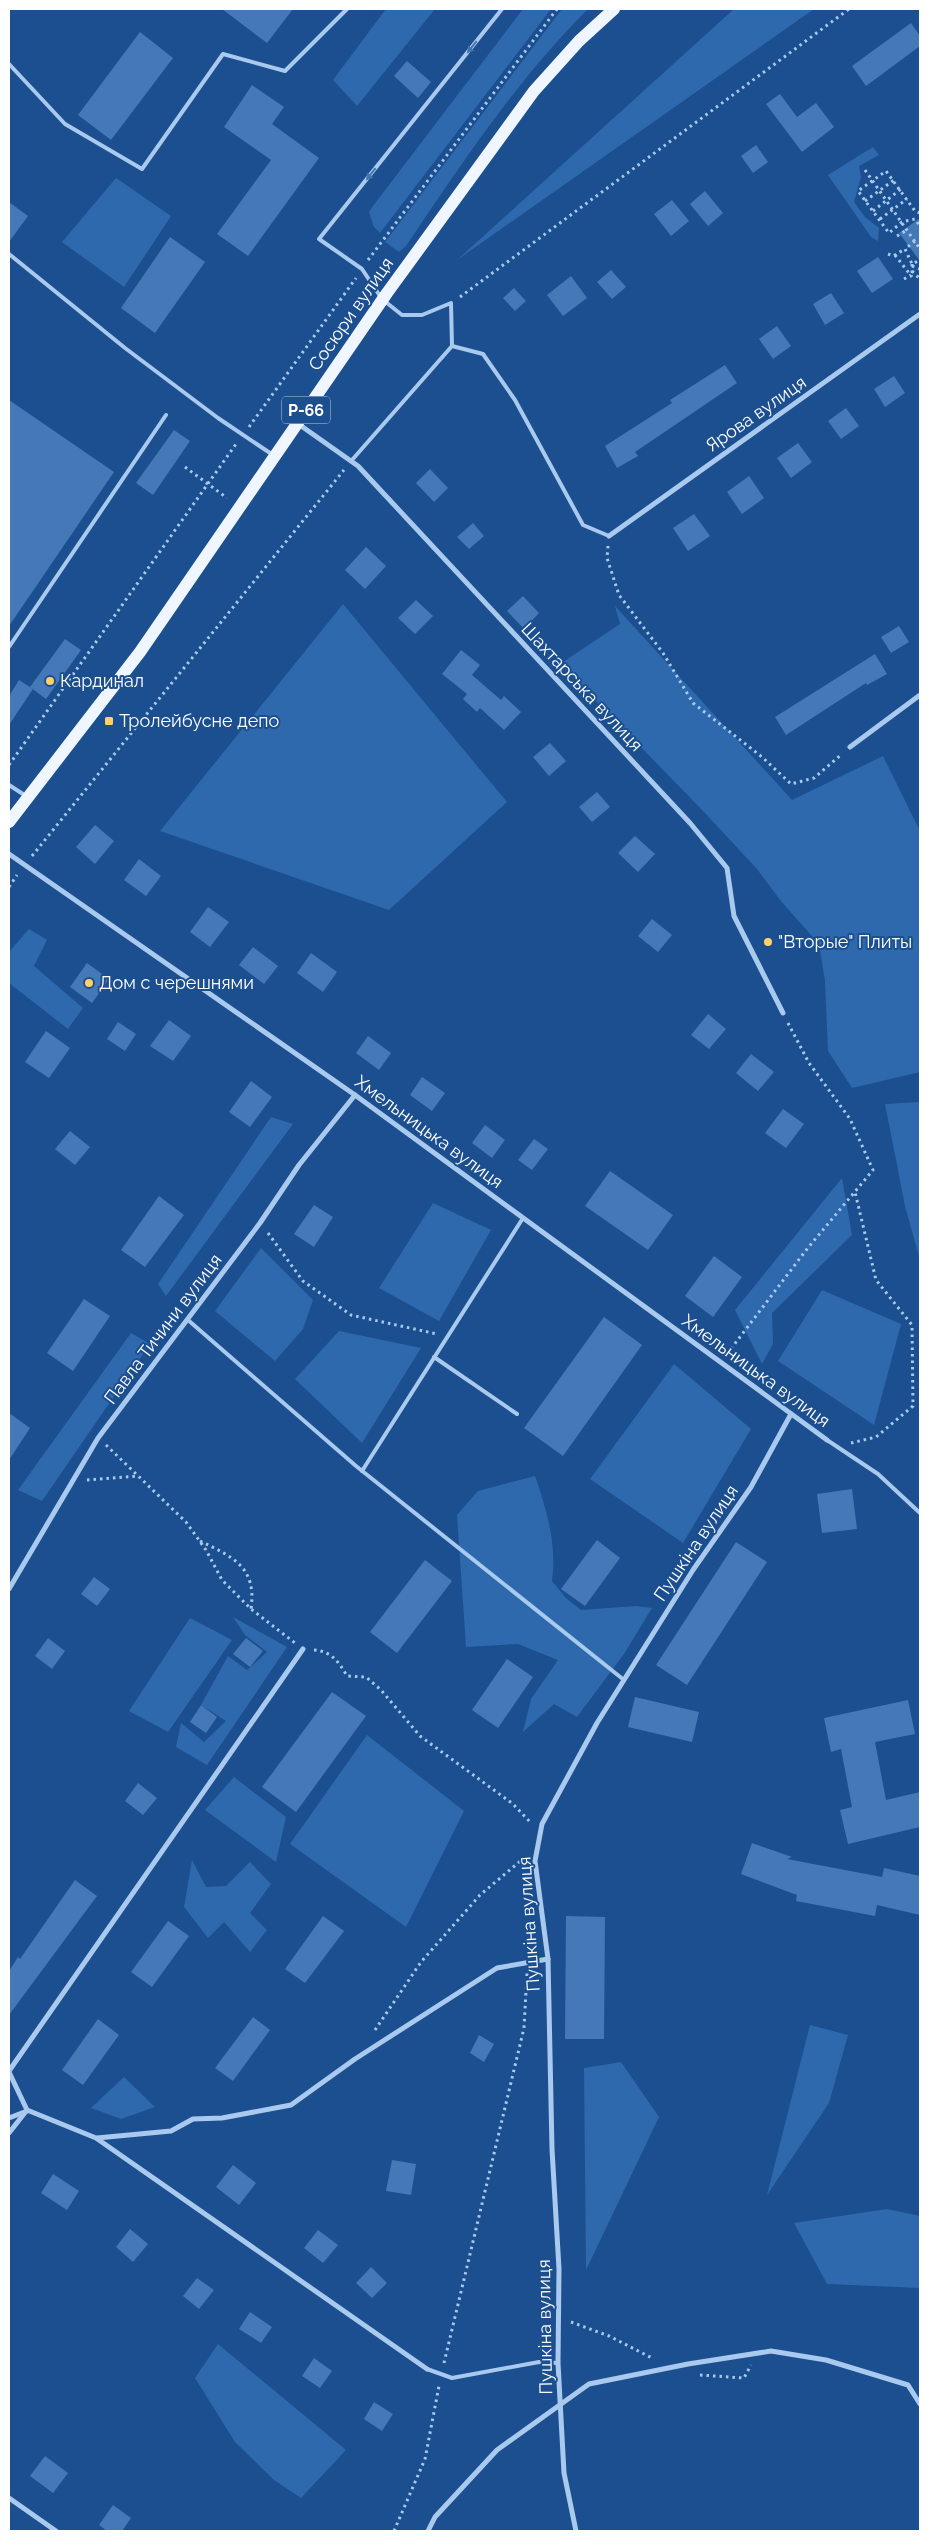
<svg xmlns="http://www.w3.org/2000/svg" width="929" height="2540" font-family="Raleway,sans-serif">
  <style>
    .green { fill: #2e69ad }
    .building { fill: #4478b7 }
    .lines { fill: none; stroke-linecap: round; stroke-linejoin: round }
    .path { stroke: #a9c9ee; stroke-width: 3; stroke-dasharray: 2.5 4; stroke-linecap: butt }
    .service { stroke: #a9c9ee; stroke-width: 4 }
    .minor { stroke: #a9c9ee; stroke-width: 5 }
    .primary { stroke: #f0f6ff; stroke-width: 12 }
    .oneway { fill: #4674ac }
    .poi-dot { fill: #ffd166; stroke: #1b4f8f; stroke-width: 2 }
    .labels { text-anchor: middle; stroke-width: 4; stroke-linejoin: round; paint-order: stroke }
    .shield { fill: #1b4f8f; stroke: #bbcadd; stroke-width: 1 }
    .shield-label { font-size: 16px; font-weight: bold; fill: #fff }
    .street-label { font-size: 18px; fill: #fff; stroke: #1b4f8f }
    .poi-label { font-size: 18px; fill: #fff; stroke: #1b4f8f; text-anchor: start }
  </style>
  <rect width="100%" height="100%" fill="#1b4f8f"/>
  <!-- green -->
  <g class="green">
    <polygon points="386,9 435,9 357,106 333,80"/>
    <polygon points="523,9 551,9 380,233 374,227 369,212 373,206"/>
    <path d="M562,9H588C516,81 463,162 406,246L399,252L385,242Z"/>
    <polygon points="734,9 814,9 457,260"/>
    <polygon points="873,147 879,155 859,166 861,177 854,202 865,217 879,228 878,241 871,237 828,175"/>
    <polygon points="116,178 171,216 124,287 62,242"/>
    <polygon points="343,604 507,802 389,910 160,831"/>
    <polygon points="615,606 792,800 883,756 920,831 920,1072 852,1088 828,1051 825,981 819,944 780,900 757,869 704,812 560,664 620,624"/>
    <polygon points="29,929 47,940 34,966 83,1008 68,1029 9,983 9,952"/>
    <polygon points="920,1102 920,1260 905,1206 885,1104"/>
    <polygon points="271,1117 293,1124 166,1296 158,1284"/>
    <polygon points="842,1178 852,1235 772,1313 773,1344 762,1364 735,1310"/>
    <polygon points="433,1203 491,1230 439,1321 379,1288"/>
    <polygon points="261,1248 313,1300 303,1329 275,1361 215,1311"/>
    <polygon points="822,1290 901,1324 874,1425 778,1361"/>
    <polygon points="339,1331 421,1348 362,1443 295,1379"/>
    <polygon points="131,1333 150,1344 42,1501 18,1490"/>
    <polygon points="674,1364 751,1429 683,1543 590,1479"/>
    <path d="M535,1476C547,1511 557,1544 552,1581L566,1598L581,1610L636,1606L652,1608L624,1654L577,1717L554,1704L523,1732L531,1699L558,1660L518,1644L466,1647L457,1515L478,1491Z"/>
    <polygon points="233,1617 287,1647 207,1765 176,1747 181,1723 204,1742 226,1721 201,1705 228,1656 247,1670 267,1652 245,1635"/>
    <polygon points="190,1618 232,1640 168,1732 129,1711"/>
    <polygon points="367,1735 464,1811 406,1927 290,1844"/>
    <polygon points="234,1777 286,1817 276,1862 205,1810"/>
    <polygon points="192,1860 206,1887 226,1886 250,1862 271,1884 250,1913 267,1930 250,1952 224,1922 208,1938 184,1907"/>
    <polygon points="810,2025 848,2035 829,2103 767,2195"/>
    <polygon points="621,2062 659,2117 586,2270 584,2068"/>
    <polygon points="124,2077 155,2107 121,2119 91,2108"/>
    <polygon points="887,2209 920,2216 920,2288 827,2284 794,2223"/>
    <polygon points="218,2344 346,2450 301,2498 274,2480 235,2442 195,2378"/>
  </g>
  <!-- building -->
  <g class="building">
    <polygon points="222,9 293,9 267,43"/>
    <polygon points="911,23 920,36 920,46 866,86 852,66"/>
    <polygon points="140,32 173,58 111,140 78,115"/>
    <polygon points="407,61 431,82 418,98 394,76"/>
    <polygon points="252,85 284,107 272,124 319,158 248,256 217,234 271,160 224,127"/>
    <polygon points="780,94 797,117 816,103 834,127 802,152 766,104"/>
    <polygon points="756,145 768,162 753,173 741,156"/>
    <polygon points="705,191 723,213 708,226 690,204"/>
    <polygon points="672,200 689,221 671,236 654,214"/>
    <polygon points="9,202 28,216 9,242"/>
    <polygon points="920,218 920,261 899,233"/>
    <polygon points="170,237 205,262 155,333 121,308"/>
    <polygon points="878,257 893,279 872,293 857,271"/>
    <polygon points="611,270 626,287 612,299 597,282"/>
    <polygon points="571,276 587,298 563,316 547,295"/>
    <polygon points="514,288 526,301 515,311 503,298"/>
    <polygon points="831,293 844,313 825,325 813,304"/>
    <polygon points="777,326 791,346 773,359 759,339"/>
    <polygon points="725,365 737,383 635,452 638,456 617,468 605,446 672,403 670,400"/>
    <polygon points="894,376 905,393 885,407 874,389"/>
    <polygon points="9,400 114,472 9,626"/>
    <polygon points="846,408 859,426 841,439 828,421"/>
    <polygon points="174,430 190,441 153,495 136,483"/>
    <polygon points="798,443 812,462 791,478 777,458"/>
    <polygon points="430,469 448,488 434,502 416,483"/>
    <polygon points="749,476 764,498 742,514 727,492"/>
    <polygon points="694,514 710,536 688,551 673,528"/>
    <polygon points="473,523 484,536 469,549 457,537"/>
    <polygon points="366,547 386,566 365,589 345,570"/>
    <polygon points="523,596 539,613 524,629 507,611"/>
    <polygon points="416,600 433,616 415,634 398,618"/>
    <polygon points="899,626 909,642 891,653 881,637"/>
    <polygon points="65,639 81,650 46,699 30,687"/>
    <polygon points="461,650 480,665 472,675 501,700 504,696 521,712 504,730 480,708 477,712 463,699 467,694 442,674"/>
    <polygon points="875,654 887,674 867,685 866,683 786,735 775,717"/>
    <polygon points="19,680 33,689 9,725 9,696"/>
    <polygon points="550,743 566,761 549,776 533,757"/>
    <polygon points="597,792 610,807 592,822 579,807"/>
    <polygon points="95,825 114,841 95,864 76,847"/>
    <polygon points="635,836 655,854 638,872 618,853"/>
    <polygon points="139,859 161,876 146,896 124,880"/>
    <polygon points="208,907 229,922 210,947 190,932"/>
    <polygon points="652,919 672,935 658,952 638,936"/>
    <polygon points="253,947 278,966 264,984 239,965"/>
    <polygon points="311,953 337,972 323,992 297,973"/>
    <polygon points="87,963 109,979 92,1003 70,987"/>
    <polygon points="708,1014 726,1029 709,1049 691,1035"/>
    <polygon points="169,1020 191,1036 173,1061 150,1046"/>
    <polygon points="118,1022 136,1034 125,1051 107,1039"/>
    <polygon points="46,1031 70,1048 49,1078 25,1062"/>
    <polygon points="368,1036 391,1053 379,1070 356,1053"/>
    <polygon points="751,1054 774,1072 758,1091 736,1073"/>
    <polygon points="422,1077 445,1093 432,1111 410,1095"/>
    <polygon points="251,1081 272,1097 250,1127 229,1112"/>
    <polygon points="783,1109 804,1124 786,1148 765,1133"/>
    <polygon points="485,1125 505,1140 492,1158 472,1143"/>
    <polygon points="70,1131 90,1147 75,1165 55,1149"/>
    <polygon points="534,1139 548,1149 532,1170 518,1160"/>
    <polygon points="610,1171 673,1215 648,1250 585,1206"/>
    <polygon points="159,1196 184,1215 145,1267 121,1250"/>
    <polygon points="314,1205 333,1217 314,1247 294,1234"/>
    <polygon points="714,1256 742,1277 713,1317 685,1296"/>
    <polygon points="84,1299 110,1316 73,1371 47,1353"/>
    <polygon points="604,1317 642,1345 563,1456 524,1428"/>
    <polygon points="9,1413 30,1428 9,1460"/>
    <polygon points="852,1489 857,1529 822,1533 817,1494"/>
    <polygon points="597,1540 620,1558 585,1606 561,1589"/>
    <polygon points="736,1542 767,1562 687,1685 656,1665"/>
    <polygon points="425,1560 452,1581 397,1653 370,1632"/>
    <polygon points="94,1577 110,1589 97,1606 81,1594"/>
    <polygon points="48,1638 65,1651 52,1669 35,1656"/>
    <polygon points="246,1638 263,1651 250,1667 233,1654"/>
    <polygon points="507,1659 533,1677 498,1728 472,1710"/>
    <polygon points="332,1692 366,1716 296,1812 262,1787"/>
    <polygon points="635,1697 699,1712 692,1742 628,1727"/>
    <polygon points="908,1700 915,1734 875,1742 886,1800 920,1792 920,1827 848,1844 840,1810 852,1807 841,1749 831,1752 824,1718"/>
    <polygon points="201,1705 217,1717 206,1733 190,1722"/>
    <polygon points="138,1783 157,1798 143,1815 125,1801"/>
    <polygon points="752,1843 792,1857 787,1859 882,1877 884,1868 920,1876 920,1915 877,1905 875,1916 796,1901 797,1895 741,1874"/>
    <polygon points="75,1880 97,1896 9,2015 9,1971 18,1957 20,1959"/>
    <polygon points="323,1916 344,1931 305,1983 285,1969"/>
    <polygon points="566,1916 605,1917 604,2039 565,2039"/>
    <polygon points="168,1921 189,1936 152,1987 131,1972"/>
    <polygon points="253,2017 270,2030 233,2081 215,2068"/>
    <polygon points="98,2019 119,2035 83,2085 62,2070"/>
    <polygon points="479,2035 494,2044 484,2062 470,2053"/>
    <polygon points="392,2160 416,2164 411,2195 386,2191"/>
    <polygon points="233,2165 256,2183 239,2205 216,2187"/>
    <polygon points="53,2174 79,2191 67,2210 41,2193"/>
    <polygon points="130,2229 148,2244 133,2262 116,2247"/>
    <polygon points="318,2230 338,2245 323,2263 304,2248"/>
    <polygon points="371,2267 387,2283 372,2298 356,2283"/>
    <polygon points="197,2278 214,2290 199,2309 183,2296"/>
    <polygon points="250,2312 272,2327 261,2343 239,2329"/>
    <polygon points="314,2358 332,2371 320,2388 302,2376"/>
    <polygon points="374,2402 393,2414 382,2431 364,2419"/>
    <polygon points="45,2456 68,2473 53,2493 30,2476"/>
    <polygon points="113,2505 131,2518 122,2531 107,2531 99,2525"/>
  </g>
  <g class="lines">
    <!-- path -->
    <g class="path">
      <polyline points="865,170 920,249"/>
      <polyline points="865,201 894,180"/>
      <polyline points="873,211 901,189"/>
      <polyline points="920,213 915,211 886,171 858,191 889,233 902,222 915,219 920,226"/>
      <polyline points="880,219 907,199"/>
      <polyline points="897,236 907,230"/>
      <polyline points="915,241 905,249 912,264 920,260"/>
      <polyline points="888,254 893,256 905,249"/>
      <polyline points="895,255 912,277"/>
      <polyline points="368,260 557,9"/>
      <polyline points="912,264 912,276"/>
      <polyline points="912,266 920,269"/>
      <polyline points="912,271 920,279"/>
      <polyline points="904,279 911,275"/>
      <polyline points="460,297 849,9"/>
      <polyline points="249,427 356,278"/>
      <polyline points="185,467 227,498"/>
      <polyline points="608,546 607,558 619,595 663,653 693,703 762,757 791,784 814,778 842,754"/>
      <polyline points="9,765 236,444"/>
      <polyline points="32,856 344,470"/>
      <polyline points="9,887 17,875"/>
      <polyline points="268,1233 303,1281 351,1315 437,1334"/>
      <polyline points="727,1354 807,1249 873,1170 850,1119 809,1063 788,1023"/>
      <polyline points="851,1443 876,1437 913,1406 912,1325 876,1280 855,1192"/>
      <polyline points="106,1445 186,1522 206,1550 222,1580 251,1609 295,1643"/>
      <polyline points="87,1480 138,1476"/>
      <path d="M200,1541C233,1557 257,1567 251,1609"/>
      <path d="M314,1650C331,1651 339,1662 347,1676L366,1677L381,1690L420,1736L513,1804L530,1822"/>
      <polyline points="375,2030 421,1962 480,1895 524,1858"/>
      <polyline points="571,2322 609,2336 652,2358"/>
      <polyline points="444,2363 524,2028 527,1973"/>
      <polyline points="700,2375 744,2378 751,2365"/>
      <polyline points="394,2531 425,2459 439,2386"/>
    </g>
    <!-- service -->
    <g class="service">
      <polyline points="502,9 319,239 362,269 382,299 402,315 422,315 451,303 452,346 483,354 515,400 583,525 609,536"/>
      <polyline points="9,64 65,124 142,169 223,54 285,71 347,9"/>
      <polyline points="9,254 125,348 218,418 273,455"/>
      <polyline points="352,460 452,346"/>
      <polyline points="9,647 166,415"/>
      <polyline points="9,785 26,796"/>
      <polyline points="188,1320 356,1466 624,1680"/>
      <polyline points="434,1357 517,1414"/>
      <polyline points="827,1440 878,1474 920,1513"/>
      <polyline points="362,1471 523,1218"/>
      <polyline points="427,2369 452,2378 539,2362 558,2363"/>
    </g>
    <!-- minor -->
    <g class="minor">
      <polyline points="297,423 358,466 690,823 727,868 734,916 783,1013"/>
      <polyline points="609,536 920,314"/>
      <polyline points="850,747 920,695"/>
      <polyline points="9,854 355,1095 827,1440"/>
      <polyline points="9,1589 98,1438 260,1223 299,1165 355,1095"/>
      <polyline points="9,2071 303,1649"/>
      <polyline points="9,2072 27,2110 96,2138 427,2369"/>
      <polyline points="9,2118 27,2111"/>
      <polyline points="9,2133 27,2110"/>
      <polyline points="97,2138 171,2131 193,2119 222,2118 291,2105 355,2059 497,1968 548,1959"/>
      <polyline points="9,2498 56,2531"/>
      <polyline points="428,2531 435,2517 497,2450 589,2384 688,2364 771,2351 826,2360 908,2385 920,2404"/>
      <polyline points="576,2531 564,2473 558,2363 559,2269 552,2149 548,1959 535,1861 542,1824 597,1723 693,1570 751,1487 791,1414"/>
    </g>
    <!-- primary -->
    <polyline class="primary" points="9,822 140,652 387,293 534,91 579,41 614,9"/>
  </g>
  <!-- one-way arrows -->
  <defs><path id="oneway-solid" d="M-6-.8H1V-3.2L6.5 0L1 3.2V.8H-6Z" transform="scale(1.25)"/></defs>
  <g class="oneway">
    <use href="#oneway-solid" transform="translate(472 47) rotate(128)"/>
    <use href="#oneway-solid" transform="translate(371 174) rotate(128)"/>
  </g>
  <!-- markers -->
  <g class="poi-dot">
    <circle cx="50" cy="681" r="5"/>
    <rect x="104" y="716" width="10" height="10" rx="2.5"/>
    <circle cx="768" cy="942" r="5"/>
    <circle cx="89" cy="983" r="5"/>
  </g>
  <g class="labels">
    <!-- shield labels -->
    <rect class="shield" x="282" y="396.5" width="48" height="27" rx="4"/>
    <g class="shield-label">
      <text x="306" y="416">Р-66</text>
    </g>
    <!-- street labels -->
    <g class="street-label">
      <text transform="translate(351 314) rotate(-55)" y="6">Сосюри вулиця</text>
      <text transform="translate(756 414) rotate(-35)" y="6">Ярова вулиця</text>
      <text transform="translate(582 687) rotate(47)" y="6">Шахтарська вулиця</text>
      <text transform="translate(429 1132) rotate(36)" y="6">Хмельницька вулиця</text>
      <text transform="translate(163 1329) rotate(-53)" y="6">Павла Тичини вулиця</text>
      <text transform="translate(756 1371) rotate(36)" y="6">Хмельницька вулиця</text>
      <text transform="translate(696 1543) rotate(-56)" y="6">Пушкіна вулиця</text>
      <text transform="translate(529 1924) rotate(-94)" y="6">Пушкіна вулиця</text>
      <text transform="translate(545 2327) rotate(-91)" y="6">Пушкіна вулиця</text>
    </g>
    <!-- poi labels -->
    <g class="poi-label">
      <text x="60" y="687">Кардинал</text>
      <text x="119" y="727">Тролейбусне депо</text>
      <text x="778" y="948">"Вторые" Плиты</text>
      <text x="99" y="989">Дом с черешнями</text>
    </g>
  </g>
  <!-- border -->
  <rect width="929" height="2540" fill="none" stroke="#ffffff" stroke-width="20"/>
</svg>
